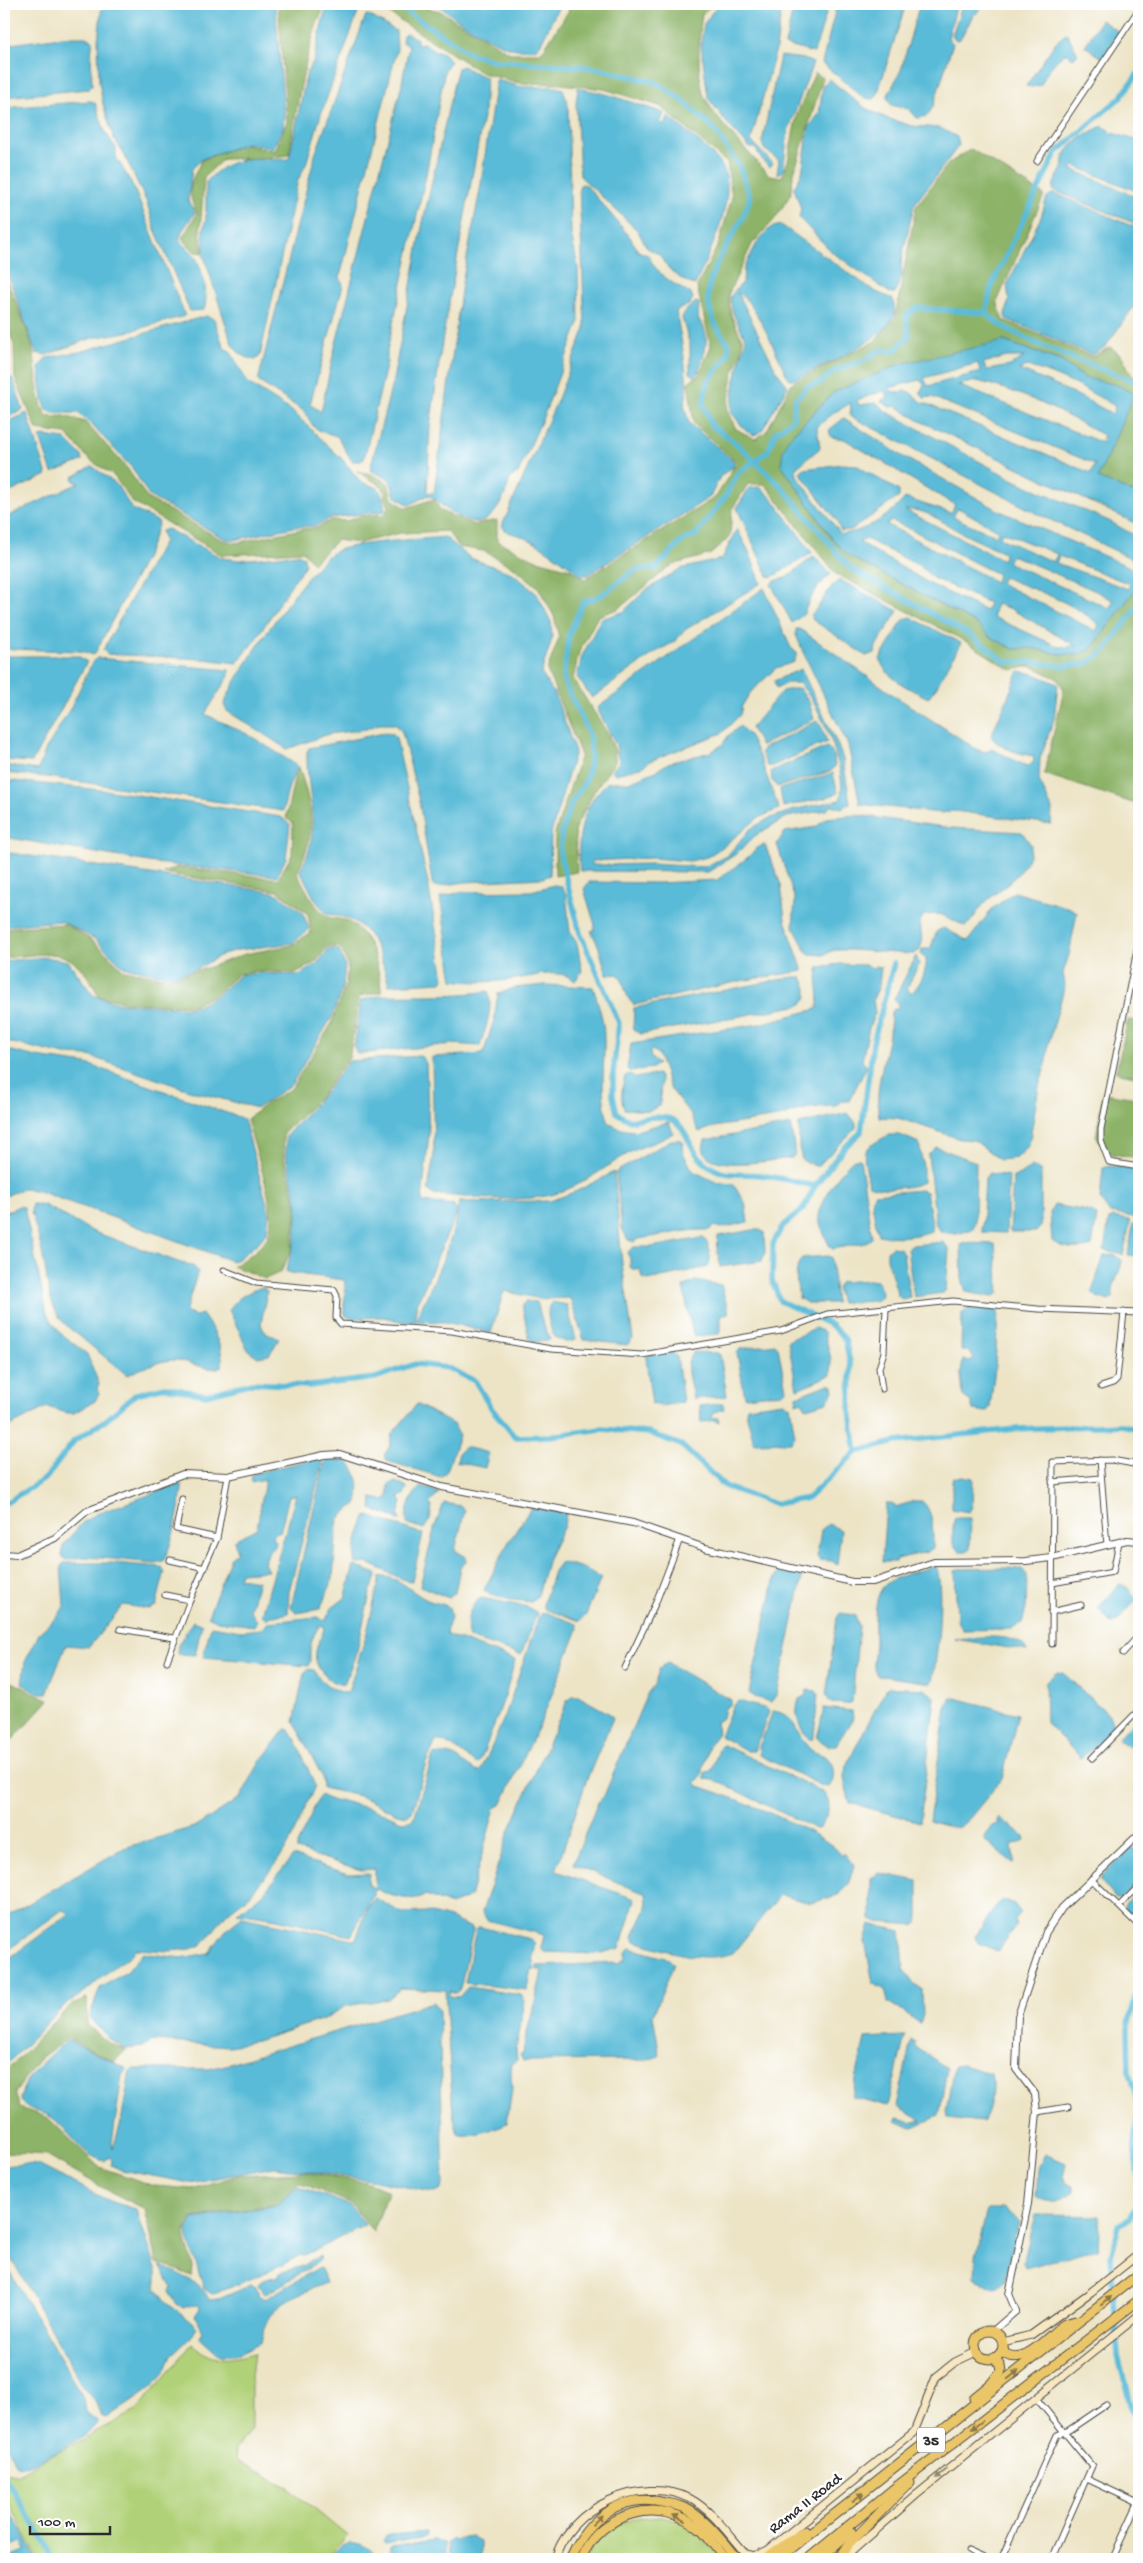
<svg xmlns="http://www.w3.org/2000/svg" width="1143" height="2563" font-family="'Gochi Hand',sans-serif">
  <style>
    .green { fill: #b1d178; stroke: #6e7e52 }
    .forest { fill: #8cb368; stroke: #5c6f4a }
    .water { fill: #5abbd8; stroke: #427382; fill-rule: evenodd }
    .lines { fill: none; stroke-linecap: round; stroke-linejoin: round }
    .canal { stroke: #5abbd8; stroke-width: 5.5 }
    .minor-casing { stroke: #484742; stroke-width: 7 }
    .tertiary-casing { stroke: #484742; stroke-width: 8 }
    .secondary-casing { stroke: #484742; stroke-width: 9 }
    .trunk-casing { stroke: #484742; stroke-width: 11 }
    .minor { stroke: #fff; stroke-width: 5 }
    .tertiary { stroke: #fff; stroke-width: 6 }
    .secondary { stroke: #f7e8c3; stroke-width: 7 }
    .trunk { stroke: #ebc669; stroke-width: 9 }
    .oneway { fill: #8b784a }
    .oneway2 { fill: #918a77 }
    .labels { text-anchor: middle; stroke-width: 5; stroke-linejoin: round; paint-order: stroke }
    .shield { fill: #fff; stroke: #6b6b6b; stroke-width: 1 }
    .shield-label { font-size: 15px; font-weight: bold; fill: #2b2b2b }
    .street-label { font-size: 16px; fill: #2b2b2b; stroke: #fff }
  </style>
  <rect width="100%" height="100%" fill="#fff"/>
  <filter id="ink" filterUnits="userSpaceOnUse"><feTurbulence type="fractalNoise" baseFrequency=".02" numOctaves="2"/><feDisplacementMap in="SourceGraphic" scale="10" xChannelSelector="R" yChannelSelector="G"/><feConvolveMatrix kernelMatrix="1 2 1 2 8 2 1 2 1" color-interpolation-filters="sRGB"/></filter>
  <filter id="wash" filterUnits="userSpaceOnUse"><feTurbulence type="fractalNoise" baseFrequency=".0096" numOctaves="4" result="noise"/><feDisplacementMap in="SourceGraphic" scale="20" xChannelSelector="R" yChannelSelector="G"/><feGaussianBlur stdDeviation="1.12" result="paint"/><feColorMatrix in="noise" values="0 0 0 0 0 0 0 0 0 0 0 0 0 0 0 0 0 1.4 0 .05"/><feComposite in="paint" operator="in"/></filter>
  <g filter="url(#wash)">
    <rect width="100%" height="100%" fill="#ede4c6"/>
    <!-- green -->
    <g class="green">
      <path d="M192,2344C213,2363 229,2360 254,2353L251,2376V2429L236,2450L235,2459L290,2489L347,2536L329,2556L322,2559H38L4,2493V2473L16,2475L136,2411Z"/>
      <path d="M662,2516C690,2522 704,2539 722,2559H587C597,2525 631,2517 662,2516Z"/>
    </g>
    <!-- forest -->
    <g class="forest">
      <path d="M278,4H328C309,22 294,124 289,155L265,158L223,159L204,177L200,232L203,253L195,252L182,238L197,214C186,191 190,182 202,160L245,144L275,151L287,121Z"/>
      <path d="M356,4H423L425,8L440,11L510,53H541L573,4H713L702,14C699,34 696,79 705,98C720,126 748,151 769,175L782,177L788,161L797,114L815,73L823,78L793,176L791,194L774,220L752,244L728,295L731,315L743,341L741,354L733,374L727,411L736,429L755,439L766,432L792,383L875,341L895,318L916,207L948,164L971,149L1044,195L997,302L1003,320L1093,357L1110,347L1122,356L1131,374L1139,378V495L1097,478L1133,394L1117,385L1085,378L1061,361L1004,341L834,392L788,439L781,464L833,540L849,556L977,624L989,636L1013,649L1031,648L1060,654L1078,655L1091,649L1139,585V805L1044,774L1064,690L1058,679L1031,666L1011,670L965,641L836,574L765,484H748L732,509L730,536L711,554L672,565L618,609L598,616L579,652L573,679L608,734L615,751V762L595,790L575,828L577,872L555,876V833L581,755L547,670L559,638L554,616L538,587L515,568L484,551L459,547L447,531L401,533L358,543L337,540L313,563L303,551L222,555L132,502L114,476L90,460L66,434L37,430L15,378L14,344L4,320V273C13,297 25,321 32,346C38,370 34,394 47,417L64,416L85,422L127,468L147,498L222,540L235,543L302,529L317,528L331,520L346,521L361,516L386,514L388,505L383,487L357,471L371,474L388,483L392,499L406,508L434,499L441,511L474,525L497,520V541L534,559L570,569L585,579L716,497L737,462L694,424L688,382L699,375L711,346L697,287L719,243L732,197L727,163L660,106L604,89L560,84L519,83L482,73L381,8Z"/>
      <path d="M299,767C313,811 317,831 297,873C305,887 312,904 325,915C331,920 341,918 347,921C373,934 378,967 382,992L360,996L349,1058L320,1097L283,1134L284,1157L297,1207L292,1249L281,1272L265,1279L233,1266C244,1259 262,1249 268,1236C280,1212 253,1146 247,1119L267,1103L291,1089L331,1025L346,984L348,965L341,948L328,946L316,962L295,973L258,971L238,974L216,994L192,1006L124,1002L99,996C72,944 55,953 4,958V928L66,924L93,941L124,970L168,978L207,968L245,954L293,945L311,932L308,914L278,891L163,873L177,867L278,879L292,855L293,823L286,818L294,780Z"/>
      <polygon points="1128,1020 1139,1021 1139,1077 1116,1072"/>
      <polygon points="1139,1082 1139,1152 1132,1157 1112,1154 1096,1137 1103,1093 1137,1098"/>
      <polygon points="12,1682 49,1700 4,1749 4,1692"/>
      <polygon points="87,1998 87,2025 109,2043 126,2050 114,2062 68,2038 39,2059 15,2093 20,2108 48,2118 99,2167 155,2186 192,2189 239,2175 304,2172 365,2182 389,2191 373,2232 350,2203 299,2182 278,2204 192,2218 184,2233 193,2267 192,2276 157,2262 145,2209 103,2188 47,2155 4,2152 4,2073 72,2004"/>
    </g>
    <!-- water -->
    <g class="water">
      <path d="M102,4H275L284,111L283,128L273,148L247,143L202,159L192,169L188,201L195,213L182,231L179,240C185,246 194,252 197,260C203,273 209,296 204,310L190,311L155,229L147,203L122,150L114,139L103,104L99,82L98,40Z"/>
      <path d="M437,4H560L541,43L537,48C530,49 523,50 517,49C495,46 454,18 437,4Z"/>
      <polygon points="718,4 782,4 776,49 751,141 773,163 770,167 764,162 755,148 750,148 728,124 708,98 701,44 704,24"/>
      <polygon points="794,4 829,4 814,53 785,45"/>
      <polygon points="837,4 906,4 877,95 874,99 864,98 822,63"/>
      <polygon points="928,4 957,4 948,38 953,43 933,107 927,116 917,118 909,109 891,105 887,97 901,70 918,10"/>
      <polygon points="963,4 987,4 973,16 960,39 956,40 952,35"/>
      <path d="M335,7H348L358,12L356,18L321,114L306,164L298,180L260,356L256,360C244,358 238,353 232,344L204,256L203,230L206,218V182C234,152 251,161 289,159L307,72L314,60L324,15L327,9Z"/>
      <polygon points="366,15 374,18 396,31 397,49 340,277 343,285 310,404 321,412 334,351 401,88 409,45 402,42 403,35 406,33 417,39 417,44 423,43 439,53 442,52 451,61 445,69 427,170 387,351 387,362 364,459 360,461 352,461 337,436 320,431 313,426 305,412 258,381 315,155"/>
      <polygon points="1101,20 1119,32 1102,58 1085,46"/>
      <path d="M1067,33L1078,54L1073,58L1066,53C1055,60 1046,72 1041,85L1032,87L1026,86L1055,43Z"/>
      <polygon points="61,37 86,37 93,40 91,55 92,85 89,89 4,97 4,45"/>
      <polygon points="780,56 804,59 813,63 788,131 783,171 777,174 779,160 764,149 762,142"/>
      <path d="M462,66L486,78L484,111L443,336L430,427L427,492L434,493L462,283L480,190L496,80L522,87H556L563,89L568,104L571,233L578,268L579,323L544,415L518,473L510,478C507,493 494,525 474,522C467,521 455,515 449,511C441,506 439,500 428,495L409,505L395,496L390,480L370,470L393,380L423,222L454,83L458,68Z"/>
      <polygon points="829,79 865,108 886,118 912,126 940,128 957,137 959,145 914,205 901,262 902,274 895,293 890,293 832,252 799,218 801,209 794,188 802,173 809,127 819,114 823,85"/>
      <path d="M578,88L606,94L664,113L660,123L666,124L668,116C685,131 705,145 720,163C742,190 707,258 695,285C682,282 664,267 660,255L647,248L638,231L580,176L576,103Z"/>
      <polygon points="91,101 95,103 105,132 116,148 116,157 133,186 185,316 126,332 92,338 46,355 36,353 4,263 4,108"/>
      <path d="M1103,126L1112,133L1139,141V192L1074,166L1071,169L1139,198V225L1053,190C1053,181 1059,176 1062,168C1063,164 1062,160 1064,156C1071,143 1089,131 1103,126Z"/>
      <path d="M582,184L586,185L630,237L638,251L650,256C650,269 679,289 691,293L693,298L690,304L676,311C679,329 692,389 684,404L689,423L735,462L732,468L721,475L710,497L588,575H581C563,561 546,548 526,538C518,534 506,534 502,526L558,399L585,328L579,186Z"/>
      <polygon points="1054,193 1139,229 1139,299 1106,346 1093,355 1006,319 1005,316 1009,300 1007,285 1041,217 1047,197"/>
      <path d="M781,225L874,291L893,299C894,304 895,310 894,315C886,340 818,367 794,380L788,378C780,361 754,299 738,293L777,372L788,386L761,432L754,435L746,431L731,412L735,380L746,340L733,313L730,297L743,281L744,268L757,243L770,228Z"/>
      <path d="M696,302L699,303L698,319C713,335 704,354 698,373L694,376L690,373V345L682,318L685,311Z"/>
      <polygon points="206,316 214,319 224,348 230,351 248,383 292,411 341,458 361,482 378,488 383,497 385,511 331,518 316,526 294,527 234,540 225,539 149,496 133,469 90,423 78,413 53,413 47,410 43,400 39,368 46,358 79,352"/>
      <path d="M1004,341L1061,361L1085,378L1117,385L1134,394L1098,478L1139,495V525L920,421L896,406L890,407L881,401L889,396L883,391L857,400L859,405L877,403L887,412L1016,481L1109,521L1139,538V562L1036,513L850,416L851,403L835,412L817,427L820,448L796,468L797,476L841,534C865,532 890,516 905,498L951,513L955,505L844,439L831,437L829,430L844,418L902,456L1000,511L1139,571V585L1091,649L1078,655L1060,654L1031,648L1013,649L989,636L977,624L849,556L833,540L781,464L783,451L788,439L834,392L900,364ZM1007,357H1024L1010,366L987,370L983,363ZM978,363L980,372L928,386L924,378ZM1027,366C1059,375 1087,390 1115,406L1113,414L1073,393L1020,370ZM920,380L924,385L920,392L924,398L932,397L1090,462L1095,465L1091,473L922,402L908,391L893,392L889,388ZM977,381C1024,392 1061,412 1103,435V443L958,385ZM958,508L998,530L996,536L953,517ZM905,510C927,508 944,524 962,533C975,540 990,546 1004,552L1003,560ZM892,521C928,536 961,557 998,574L996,582L886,524ZM1002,532L1057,554V555L1053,562L1000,538ZM866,539L920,566L933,578L989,603L986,611L930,584L859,542ZM1012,555L1098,592L1114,601L1109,608L1007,562ZM1059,556L1130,584L1128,589L1056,563ZM1003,577C1032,589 1076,603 1099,625L1096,631L1000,583ZM996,604L1011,609L1076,646L1059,647L993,617Z"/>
      <polygon points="6,375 13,379 23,410 4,419 4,376"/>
      <polygon points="27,413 47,475 4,495 4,424"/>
      <polygon points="44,436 65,439 82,456 82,461 52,473 40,437"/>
      <polygon points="843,464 856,465 899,491 899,497 851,530 841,531 837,521 800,473 803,469"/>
      <polygon points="92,466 116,484 132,509 159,522 148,553 94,655 81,651 4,649 4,518 79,483 74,481 73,477"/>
      <polygon points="760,487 772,498 812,553 772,577 768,576 737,508 749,488"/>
      <path d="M167,529L222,558L240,560L297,554L304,557L305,565C281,597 263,633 237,663L203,659L107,654L103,650L164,541L161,531Z"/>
      <polygon points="737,529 749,552 761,583 685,630 674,642 656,652 592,698 577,677 582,656 601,619 623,612 646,590 680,569 722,559"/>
      <path d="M445,537L470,558L514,574L537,594L551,622L552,639L541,673L555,695L575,751L551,833L550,875L543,878L465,882L434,887L432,882L419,801L402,732L396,724H379L366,729L329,734L287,749L227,711L224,705C230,682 311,564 332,553C353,541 418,540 445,537Z"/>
      <path d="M814,556L831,574C820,582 807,601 804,614L792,623L771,584L774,581L786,578Z"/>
      <path d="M840,580L898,611L876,646L875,653L866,656L813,620L811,615C822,605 827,587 840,580Z"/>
      <polygon points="764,588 791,648 797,653 794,662 776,668 750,693 742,706 740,715 722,733 652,760 642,767 616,774 612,771 619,762 616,745 597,708"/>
      <path d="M910,617L961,643L937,686L928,698C910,689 885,678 880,659L903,620Z"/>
      <path d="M796,629H800L898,698L978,750L986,752L992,749L1022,764L1029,766L1034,761L1033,756C1018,753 1000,749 991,736L1019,671L1034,674L1058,684L1054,719L1040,759L1039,780L1052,809L1051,824L954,811L941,813L860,804L848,745L804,654L796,635Z"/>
      <polygon points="4,656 78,656 87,662 32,762 4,760"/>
      <polygon points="97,658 229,670 229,676 205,714 249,735 298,766 289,786 283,811 47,777 4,773 4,765 38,770 45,751 71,707 93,661"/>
      <path d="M801,669L837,743L843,759L850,803L842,808L831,805L827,810L787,817L756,835L736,854L708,872L580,871C576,838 582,804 608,782H629L656,771L668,763L711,752L722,745L729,735L740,726L749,735L760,758L779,809L758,818L724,846L707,857L690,861L651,858L592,861V865L652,864L704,867L727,856L750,829L768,819L797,809L840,800C849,771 819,703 799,683H787L776,688L774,681Z"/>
      <polygon points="799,688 809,702 814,719 761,746 751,728 782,691"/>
      <polygon points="817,721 822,728 827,742 772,766 767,766 761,752 764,748"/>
      <path d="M384,733L393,734L396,738L428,883L444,979L442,982L389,985C378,948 371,918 327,914L316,901L300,871C324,829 306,797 307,752L309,748Z"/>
      <polygon points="827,747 834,755 835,766 831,771 777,787 772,780 771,771"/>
      <polygon points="833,773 838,793 825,798 783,807 780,789"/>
      <polygon points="4,780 111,791 281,817 290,824 286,858 277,876 155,863 4,837"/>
      <path d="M856,815L952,828L1022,832L1031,845C1030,853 1028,860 1023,867C1014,881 995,892 983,905C977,911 973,922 965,926L940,914L924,915L920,921L922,943L919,951L913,954L851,950H834L824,955L808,954L793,926L795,900L777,844L785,832L816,827L826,818Z"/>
      <path d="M765,845L781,885L785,920L803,971L740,981L634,1005C624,997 626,983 618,974L607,975L598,945L591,931L594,930L595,925L584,889L589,882L659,883L717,880L747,858L758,847Z"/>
      <polygon points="4,852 271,892 278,894 303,913 309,929 293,943 238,950 223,954 197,969 169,976 124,967 95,939 61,921 4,926"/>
      <path d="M554,885L561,886L566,894L570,932L577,943L582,971L575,981C560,967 533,977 515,979C496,982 471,983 453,980L440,897L462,892L531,891Z"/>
      <path d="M1014,892L1070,908L1077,912L1069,955L1063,973L1065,985L1048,1046L1047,1061L1039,1086L1029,1145L1017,1158L1000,1160L974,1140L960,1139L898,1118L879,1117C873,1081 891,1047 891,1012L899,1006L894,999L916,956L919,964L907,988L911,993C920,986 928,969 926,958L921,955L922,949H930L937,931L944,928L968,941L992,909Z"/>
      <polygon points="329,948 339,950 345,965 343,986 332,1017 291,1085 257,1108 195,1092 89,1056 65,1055 4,1041 4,961 45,957 68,961 93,995 117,1003 189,1008 198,1006 216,996 240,975 259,973 299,975 318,963"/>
      <path d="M840,964L865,965L873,968L876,966L881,967L879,986L873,999L875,1013L869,1028L862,1061L867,1066L849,1101H841L836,1106C822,1106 795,1109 784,1116L714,1127L699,1132L691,1115L670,1088L658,1054L652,1050L650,1052L651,1058L658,1063L653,1068L629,1071L627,1069L631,1044L759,1024L817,1009C822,996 814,981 819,967Z"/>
      <polygon points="793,977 802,977 807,988 807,997 801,1005 641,1034 633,1029 634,1008"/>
      <path d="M545,985L593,987C598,1003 604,1020 604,1037C605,1066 599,1095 609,1123C634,1138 644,1127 669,1122L673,1133C661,1142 645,1144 631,1152C607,1165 585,1184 558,1193C526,1204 466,1197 432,1194L428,1190L434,1154L432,1057L483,1054L494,1020L498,994L514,988Z"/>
      <path d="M488,991C494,1009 485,1029 480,1046L452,1044L357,1054L354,1047L361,1001C378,993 397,996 415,995C439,995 465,995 488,991Z"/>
      <path d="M4,1049L36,1057L87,1064L244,1119L269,1212L267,1232L259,1242L238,1259L232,1261L84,1207C69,1204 38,1188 26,1189C19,1189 11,1194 4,1197Z"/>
      <path d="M420,1056L424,1059L426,1064L429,1134L422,1200L423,1202L454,1205L457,1212L417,1304L414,1322C403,1324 393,1318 382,1317C371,1317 356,1320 346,1316C340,1304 349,1293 344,1280L290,1273L286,1271L295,1239L298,1206L286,1156V1136L324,1094L349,1061Z"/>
      <path d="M629,1074L635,1078L658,1074L661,1080L660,1105L650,1111L624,1109C620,1098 622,1088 625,1076Z"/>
      <polygon points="848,1113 856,1123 856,1128 818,1166 815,1166 802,1160 799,1148 799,1124"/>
      <path d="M791,1125L795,1154L792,1158C777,1159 691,1177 705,1140Z"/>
      <path d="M889,1135H900L919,1143L923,1166V1182C913,1188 879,1191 869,1185C864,1152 856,1152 889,1135Z"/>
      <path d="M671,1140H681L684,1143L682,1151L693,1171L718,1183L733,1184L745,1202L748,1222L721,1228L714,1226L709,1230C685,1229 662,1236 637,1239L635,1242L628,1240L622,1229L616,1172Z"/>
      <polygon points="936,1147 976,1162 975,1222 973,1229 957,1234 940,1232 936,1225 928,1155"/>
      <path d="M854,1159H860L872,1238L865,1243L832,1249C828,1245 818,1222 819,1216C821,1200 841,1169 854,1159Z"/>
      <polygon points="1032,1166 1041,1172 1041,1226 1036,1232 1010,1232 1013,1177 1020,1175"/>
      <polygon points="1109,1166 1139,1169 1139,1218 1110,1213 1100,1199 1103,1168"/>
      <path d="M614,1172L622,1264L633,1339L627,1345L584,1340L570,1298L541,1299L504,1291L491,1333L446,1322L415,1321C432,1284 454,1243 459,1202L550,1201L577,1191Z"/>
      <polygon points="989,1173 1009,1176 1006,1233 982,1232 985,1178"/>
      <path d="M921,1190L926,1192L932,1222L931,1231C916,1237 895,1238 878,1235L872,1204L874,1194Z"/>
      <path d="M32,1204L44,1205L94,1232L181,1263L192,1265L198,1271L186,1309L187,1313L196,1316L202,1314C213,1329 224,1348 222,1367C205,1373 189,1359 172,1360C158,1361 140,1369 127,1375L68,1327C48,1309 49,1286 44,1262C41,1245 36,1228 31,1212Z"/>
      <path d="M1054,1205L1092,1212L1097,1216L1092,1246C1081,1250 1061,1249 1052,1241L1050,1213Z"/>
      <polygon points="19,1206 24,1207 47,1314 60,1333 87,1354 99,1384 97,1388 99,1393 95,1401 74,1413 67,1413 47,1407 10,1426 6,1425 4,1422 4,1213"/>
      <polygon points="1113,1217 1129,1220 1130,1223 1123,1255 1104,1250 1109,1220"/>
      <polygon points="1133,1224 1139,1224 1139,1256 1128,1255"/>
      <polygon points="753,1230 760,1230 764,1232 765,1252 762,1261 720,1267 719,1255 717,1254 718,1236"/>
      <path d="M703,1238C710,1243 712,1259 708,1267L648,1280L642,1278L640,1269H632L630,1267V1258L627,1253L633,1247H651Z"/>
      <polygon points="943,1242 949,1249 946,1290 943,1293 914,1297 907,1249 913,1245"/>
      <polygon points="966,1243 995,1244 999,1293 993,1297 966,1292 962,1279 961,1245"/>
      <polygon points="891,1247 900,1248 903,1254 910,1297 902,1299 898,1296 887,1259 887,1251"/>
      <path d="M1114,1255L1122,1260C1121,1273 1111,1284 1113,1298L1109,1301L1097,1297L1092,1292L1104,1256Z"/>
      <path d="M827,1256L831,1257L836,1303H807L799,1298C797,1284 793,1270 802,1258Z"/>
      <polygon points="870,1280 877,1281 882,1292 881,1298 874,1301 841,1303 837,1289 840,1282"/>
      <polygon points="695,1281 721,1285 729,1313 721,1316 721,1332 719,1334 696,1336 693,1334 683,1287"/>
      <path d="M262,1287L267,1291L261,1324L264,1331L279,1339L269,1355L258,1357L248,1350L229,1310C237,1297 248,1292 262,1287Z"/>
      <polygon points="526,1301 537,1302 543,1324 550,1338 548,1341 533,1342 529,1338 522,1306"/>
      <path d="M552,1302L567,1305L576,1340L566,1342L554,1337C550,1328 544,1309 552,1302Z"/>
      <polygon points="968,1308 998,1310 995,1368 990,1408 986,1412 973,1410 971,1402 963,1396 961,1374 963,1360 970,1361 974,1357 969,1351 961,1351 962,1313"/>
      <polygon points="815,1328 824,1332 831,1359 831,1375 797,1389 788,1341"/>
      <polygon points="775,1344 778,1347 786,1390 782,1393 745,1397 737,1353 740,1349"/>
      <polygon points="672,1352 677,1357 683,1402 661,1406 652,1404 646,1359 648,1355"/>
      <path d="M694,1352L718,1353L720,1355L727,1396L693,1399C692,1384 681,1364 694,1352Z"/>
      <polygon points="829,1384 833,1386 834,1391 827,1402 806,1408 802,1401 796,1403 797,1396"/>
      <polygon points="783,1402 790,1406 795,1437 790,1442 754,1443 746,1412 747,1407"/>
      <polygon points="417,1404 454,1425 459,1435 447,1471 441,1477 387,1461 384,1455 389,1448 392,1434"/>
      <polygon points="716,1404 723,1404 724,1409 713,1413 712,1417 718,1418 719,1422 713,1420 701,1423 700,1406"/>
      <polygon points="465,1447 489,1453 485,1468 457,1462 459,1452"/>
      <path d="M319,1458L323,1461L289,1591L288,1613C280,1616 273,1614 266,1619L262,1615L296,1495L289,1496L280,1532L274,1533L272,1538L276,1542L274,1548L270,1550L264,1563L268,1571L240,1573L239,1578L258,1581L250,1610L257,1621L254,1626L218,1621L208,1616L231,1557L237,1552L234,1540L257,1528L265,1479L251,1482L252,1474Z"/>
      <path d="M329,1459L347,1461C360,1474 360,1485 357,1503L339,1518L337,1524L333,1579L320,1609L296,1613L291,1608L324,1464Z"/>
      <polygon points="962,1476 973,1478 972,1507 969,1512 952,1509 952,1482 953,1478"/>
      <polygon points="396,1482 407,1487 404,1495 399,1497 402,1503 398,1515 400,1520 398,1520 394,1517 371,1509 372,1498 382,1500 388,1498 389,1484"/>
      <path d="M179,1484L182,1485C183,1496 170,1555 163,1561L155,1563L101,1558L81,1557L67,1560L61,1556L63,1545L82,1523L96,1514Z"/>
      <path d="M422,1486L439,1493L429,1504L432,1506L430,1519L424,1529L408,1524C402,1514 413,1492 422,1486Z"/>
      <path d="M914,1501H922C934,1511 933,1534 933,1548L927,1552L897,1559L896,1562H882L886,1504H894L896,1507Z"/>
      <polygon points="444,1503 461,1506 465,1510 455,1550 466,1557 466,1562 460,1567 455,1593 449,1598 420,1586 435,1526"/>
      <path d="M531,1508L566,1513L564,1526L548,1558L538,1595L532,1602C516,1600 497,1600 484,1590L508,1543Z"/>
      <path d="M368,1516L423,1534L412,1581L409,1582L368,1563L356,1564C352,1552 360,1529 365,1517Z"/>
      <polygon points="955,1518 971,1518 970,1548 967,1551 960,1551 953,1545 953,1524"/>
      <polygon points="828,1524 841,1530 837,1565 832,1561 819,1560 817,1556 821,1530"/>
      <polygon points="561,1562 586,1569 601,1578 586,1615 580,1621 544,1609 543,1605 554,1571"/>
      <polygon points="64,1563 114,1563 161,1567 165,1571 156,1606 149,1609 123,1605 89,1647 66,1645 47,1693 39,1693 22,1684 25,1662 40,1632 59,1615 64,1606 61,1566"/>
      <path d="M354,1566L377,1574L370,1593L357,1651L344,1684C339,1685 335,1683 330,1680C308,1662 315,1650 325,1627L320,1625C310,1640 310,1645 310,1662L308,1666L204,1657L203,1655L211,1626L241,1631L261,1629L269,1622L317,1617L325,1621L332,1608L345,1598Z"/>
      <path d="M936,1566C944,1580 938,1666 931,1683L877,1675C871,1666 875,1651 875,1640C874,1581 879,1581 936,1566Z"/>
      <polygon points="1007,1568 1022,1569 1027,1575 1026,1609 1022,1623 1012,1629 963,1630 957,1621 955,1571 958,1569"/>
      <polygon points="781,1571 797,1574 802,1578 777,1694 771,1702 755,1697 749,1693 775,1577"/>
      <path d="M380,1577C400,1575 413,1595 430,1601C436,1603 443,1604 449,1607L451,1618L446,1632L447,1635L515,1660L505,1696L480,1762L478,1764C468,1760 446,1738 436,1741L426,1763L412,1812L407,1816L397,1814L360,1796L323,1788L322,1776L294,1722L304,1673L309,1669L314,1670C319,1681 333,1691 345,1693L348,1692L366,1636Z"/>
      <polygon points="1120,1584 1127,1587 1137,1599 1117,1622 1112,1624 1098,1608"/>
      <path d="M481,1598L528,1607L537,1613L521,1655L469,1638C465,1624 468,1606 481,1598Z"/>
      <path d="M547,1613L577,1624L578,1629L540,1724L501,1805L495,1808L470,1897L451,1905L426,1895C412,1903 388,1896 375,1888V1869L361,1870L297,1850V1845L320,1795L333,1801L339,1800L384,1813L404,1822L413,1820L415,1815L433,1755C460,1750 460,1765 479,1772L482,1769L505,1716L538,1619L540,1614Z"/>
      <polygon points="840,1613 855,1615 859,1626 852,1702 848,1704 831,1703 826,1696 837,1618"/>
      <polygon points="193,1621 202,1624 195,1655 177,1654 178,1645"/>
      <path d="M955,1639C973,1638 1020,1631 1027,1651Z"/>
      <path d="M668,1663L731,1700V1704L725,1708L723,1718L716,1722L718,1733L709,1745L701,1777L695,1782L698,1786C727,1795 827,1832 841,1855L844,1853L854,1866L849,1882L838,1895L811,1903L780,1895L733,1953C702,1964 665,1950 635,1941L633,1936L645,1911L647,1902L646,1894L573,1864L598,1802L604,1796L647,1694L654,1685L660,1667Z"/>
      <polygon points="1057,1672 1063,1673 1107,1713 1114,1723 1110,1733 1081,1758 1046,1723 1045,1683"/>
      <path d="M889,1687L924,1689L935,1697L920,1822L850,1803C848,1795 845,1785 844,1777C843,1767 879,1704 885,1690Z"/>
      <path d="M807,1690L816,1691L818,1694L814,1736L813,1739H809C798,1726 794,1716 799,1699L805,1696Z"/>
      <polygon points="572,1696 578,1696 610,1714 613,1718 587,1779 556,1871 635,1899 620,1948 597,1954 544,1952 541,1948 544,1935 487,1920 482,1912 510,1829 567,1701"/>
      <polygon points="951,1697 1018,1714 1002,1779 970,1818 960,1827 952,1828 929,1821 946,1708"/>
      <polygon points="738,1701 767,1709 769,1712 754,1751 747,1751 720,1736 732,1707"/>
      <polygon points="824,1708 852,1711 853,1718 836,1745 828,1746 817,1738"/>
      <path d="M773,1711C795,1713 796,1735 810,1749C815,1754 826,1754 830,1761C835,1769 835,1779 829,1787L822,1786L759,1755V1747Z"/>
      <polygon points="1139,1716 1139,1738 1129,1747 1119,1740 1120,1736"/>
      <path d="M285,1729L289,1730L296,1740L315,1786L288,1846L276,1863L250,1895L227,1913L203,1944L191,1949L169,1951L136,1949C128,1959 119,1963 109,1971C95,1981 85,1995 68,2002L4,2067V1962L69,1914L66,1911L62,1910L4,1953V1918L124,1848L197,1826L240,1798L260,1762Z"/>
      <path d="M723,1745L823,1792C835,1804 826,1815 820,1828L816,1829L714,1780L704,1779L705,1772L711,1771L720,1747Z"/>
      <polygon points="999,1817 1024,1836 1025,1840 1012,1845 1014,1862 1013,1863 983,1839 993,1826 1000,1823 997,1821"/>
      <polygon points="1133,1847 1138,1856 1136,1860 1139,1860 1139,1883 1121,1899 1115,1898 1101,1881 1101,1876"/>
      <polygon points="293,1856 348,1874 369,1873 368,1884 375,1889 374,1894 351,1936 277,1919 237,1913 263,1894"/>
      <polygon points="879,1873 918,1881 918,1922 915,1925 878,1922 871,1919 871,1878"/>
      <polygon points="1139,1889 1139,1922 1130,1913 1126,1913 1124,1906"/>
      <path d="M375,1898L402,1913L427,1912L450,1918L473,1929L460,1990L457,1993L449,1991V1996L459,1997L468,1987L521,1995L525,2001L516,2050L517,2060L512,2064L511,2071L512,2089L507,2123C498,2128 467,2139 458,2134L453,2114L445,1990L401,1988L388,1999L346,2006L324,2019L257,2041L229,2046L152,2041L143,2047L126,2049L111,2040L92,2021L90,2015L100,1988L128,1971L142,1953L181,1958L209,1953L226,1930L242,1917L353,1940L356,1939L368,1907Z"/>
      <polygon points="1003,1900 1014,1904 1021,1913 1014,1920 1016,1926 998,1951 978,1943 975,1937 996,1906"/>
      <polygon points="870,1924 901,1931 904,1970 913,1983 922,1989 923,2015 920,2023 888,2002 885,1990 873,1983 865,1941"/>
      <polygon points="480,1927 530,1939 535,1943 532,1957 535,1970 531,1969 527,1990 465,1983 476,1929"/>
      <path d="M631,1948L669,1959L674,1964L653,2015L660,2056L645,2060L523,2061L520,2055L523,2054C527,2024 537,2000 542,1970H537V1966L618,1963L625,1959L626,1952Z"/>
      <path d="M433,2002L439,2011L444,2183L440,2191L432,2192L370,2180L274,2167L190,2183L121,2170L111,2165L112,2160L109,2157L105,2161C83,2157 70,2132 54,2119C43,2110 28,2113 20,2099C25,2074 49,2056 68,2040L124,2067L127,2070L122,2075L112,2143L113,2149L121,2122L130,2071L132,2069H208L226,2065Z"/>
      <polygon points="905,2036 888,2106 852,2097 865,2038"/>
      <polygon points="911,2041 915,2043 914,2046 947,2068 939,2116 911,2128 896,2121 898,2118 910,2123 922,2120 897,2106"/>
      <path d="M961,2065L991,2073C994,2085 991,2113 982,2122L947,2118L946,2111L954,2066Z"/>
      <path d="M1045,2154L1066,2163L1063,2178L1068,2184L1074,2185V2191C1062,2200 1050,2208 1036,2197L1038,2168Z"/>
      <polygon points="23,2164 38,2165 109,2201 136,2209 156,2268 156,2288 167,2303 192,2322 196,2328 191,2337 172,2355 166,2370 152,2387 108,2417 101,2416 95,2401 84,2389 4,2245 4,2166"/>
      <polygon points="297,2186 349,2205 365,2225 303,2256 300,2255 282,2265 276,2266 274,2269 217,2293 212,2294 204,2289 186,2232 193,2219 277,2205"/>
      <polygon points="987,2209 1004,2209 1019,2221 1005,2281 997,2288 991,2288 975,2277 976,2257"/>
      <polygon points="1036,2215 1100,2216 1098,2248 1025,2268 1023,2262"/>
      <path d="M319,2256L321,2258L315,2264L268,2293L264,2294L258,2284C261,2280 274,2276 279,2277V2273L300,2267Z"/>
      <path d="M4,2262L84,2399L86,2412L97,2421V2426C85,2435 27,2475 15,2464L4,2437Z"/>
      <path d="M160,2265C175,2273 203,2282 209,2300L219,2299L251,2285L256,2287L259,2296L265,2299L318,2268L321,2269L326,2283C291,2298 270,2300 261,2342L235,2355H220L200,2337L202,2331L195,2316L200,2308L199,2305L187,2306L185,2308L178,2306L169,2292L171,2286Z"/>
      <polygon points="4,2504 23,2533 36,2559 4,2559 25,2551 22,2542 4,2549"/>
      <polygon points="426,2532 426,2537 386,2544 383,2542 385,2537 390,2535"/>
      <polygon points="472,2537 480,2541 480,2559 449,2559 448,2543 452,2540"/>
      <polygon points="434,2541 445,2543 445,2559 389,2559 390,2547"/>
      <path d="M350,2542C363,2544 371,2547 377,2559H327L343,2545Z"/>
    </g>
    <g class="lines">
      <!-- canal -->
      <g class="canal">
        <path d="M395,4L471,54L495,61L589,67L655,82L682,100L713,128L740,167L750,198C747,207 744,217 738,226C713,270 690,298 729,344L728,355L708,382L703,402L711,425L738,445L780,485L851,569L970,635L1006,662H1030L1062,666L1086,664L1104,652L1139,604"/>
        <path d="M1139,72L1121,97L1056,153L991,287L986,313C1008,338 1104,369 1139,383"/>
        <path d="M815,1186C797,1182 778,1177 759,1175C748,1173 732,1176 721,1172C671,1153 704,1102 630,1121L617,1113L613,1096V1074L619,1023L580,933L560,855L562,831L571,804L586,780L591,757L589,734L563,679L569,634L583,602L600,596L635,570L656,568L682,541L696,535L727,494L738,473L768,451L775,433L793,419L795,400L807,387L820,383L834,371L863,361L880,350L894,351L909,336L906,316L916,308L986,313"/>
        <polyline points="856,1452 850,1410 851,1367 845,1339 831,1325 780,1301 772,1280 773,1244 782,1227 803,1209 815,1186 843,1149 861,1132 873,1043 894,963"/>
        <polyline points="4,1504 46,1478 74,1441 106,1420 136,1394 165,1387 206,1395 252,1383 309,1386 375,1378 415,1364 448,1368 475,1381 492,1409 515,1437 550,1436 602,1429 649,1433 681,1445 726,1487 775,1504 808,1498 856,1452 895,1442 1015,1429 1122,1425 1139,1429"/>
        <polyline points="1139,1996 1135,1997 1128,2028 1129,2072 1139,2106 1134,2144 1139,2184"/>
        <polyline points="1139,2202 1130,2219 1119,2225 1111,2256 1118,2356 1131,2407 1139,2420"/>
        <polyline points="4,2476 46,2544 51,2559"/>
      </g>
    </g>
  </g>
  <g filter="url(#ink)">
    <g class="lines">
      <defs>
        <g id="minor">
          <polyline points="1037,161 1139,9"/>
          <polyline points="1139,940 1101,1129 1101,1141 1109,1162 1139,1167"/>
          <polyline points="224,1270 256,1283 334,1290 337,1296 336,1318 341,1324 452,1331 551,1349 642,1355 781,1331 827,1314 953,1301 1038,1309 1139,1313"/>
          <polyline points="1101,1387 1113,1383 1117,1379 1124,1312"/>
          <polyline points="882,1389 879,1368 884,1352 886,1309"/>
          <polyline points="1100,1460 1107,1545"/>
          <polyline points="1052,1482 1101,1478"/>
          <polyline points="182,1499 176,1529 217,1538"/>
          <polyline points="170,1560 205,1568"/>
          <polyline points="1052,1583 1113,1572 1119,1542"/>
          <polyline points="165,1595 190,1600"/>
          <polyline points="1051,1612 1081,1605"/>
          <polyline points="120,1629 174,1638"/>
          <polyline points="1052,1644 1053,1462 1112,1460 1139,1465"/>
          <polyline points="1123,1653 1139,1635"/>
          <polyline points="167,1661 190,1600 217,1538 228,1476"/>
          <polyline points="625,1668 656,1602 680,1539"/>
          <polyline points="1092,1758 1139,1710"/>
          <polyline points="1091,1879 1139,1926"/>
          <polyline points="1119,1906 1139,1886"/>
          <polyline points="1037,2112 1068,2107"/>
          <polyline points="1036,2398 1092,2466 1051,2559"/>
          <polyline points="1087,2479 1138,2503"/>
          <polyline points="968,2551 986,2559"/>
          <polyline points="1001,2559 1057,2435 1069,2430 1106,2405"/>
          <polyline points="1112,2559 1139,2501"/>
        </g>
        <g id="tertiary">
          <polyline points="4,1554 17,1555 55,1538 87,1511 183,1474 228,1476 324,1455 340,1454 442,1487 633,1523 705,1548 852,1582 873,1582 934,1562 1026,1561 1052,1558 1127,1540 1139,1541"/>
          <polyline points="993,2331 1016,2311 1009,2294 1028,2204 1037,2112 1035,2094 1016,2069 1018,2016 1046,1932 1062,1908 1139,1834"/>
        </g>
        <g id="secondary">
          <polyline points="1003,2342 1031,2335 1091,2292 1139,2254"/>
          <path d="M555,2559C569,2507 641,2475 689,2498C712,2510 729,2535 746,2554L755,2556L768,2550L914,2432L936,2377L955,2362L976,2352"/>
          <polyline points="843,2559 915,2496 1139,2315"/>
        </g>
        <g id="trunk">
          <circle cx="989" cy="2345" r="14"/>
          <path d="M1003,2347L1004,2353C1025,2368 1048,2334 1065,2324C1069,2322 1076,2321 1080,2320"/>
          <polyline points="974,2398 991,2384 1001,2371 1000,2365 994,2358"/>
          <path d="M570,2559C588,2519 620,2491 666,2503C672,2504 679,2505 685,2508C706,2519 722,2541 737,2559"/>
          <path d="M581,2559C600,2512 660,2495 700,2529C709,2537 717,2550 725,2559"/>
          <polyline points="764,2559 805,2531"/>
          <polyline points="778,2559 1139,2274"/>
          <polyline points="808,2559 896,2487 1139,2300"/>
          <polyline points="820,2559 851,2531"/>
          <polyline points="839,2559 850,2543 909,2483"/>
        </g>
      </defs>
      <!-- minor casing -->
      <use href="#minor" class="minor-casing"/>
      <!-- tertiary casing -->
      <use href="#tertiary" class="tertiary-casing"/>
      <!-- secondary casing -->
      <use href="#secondary" class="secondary-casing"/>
      <!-- trunk casing -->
      <use href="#trunk" class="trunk-casing"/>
      <!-- minor -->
      <use href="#minor" class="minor"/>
      <!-- tertiary -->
      <use href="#tertiary" class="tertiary"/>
      <!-- secondary -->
      <use href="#secondary" class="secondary"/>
      <!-- trunk -->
      <use href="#trunk" class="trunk"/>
    </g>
    <!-- one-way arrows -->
    <defs><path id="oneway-solid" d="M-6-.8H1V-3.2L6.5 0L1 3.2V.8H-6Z" transform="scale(1.25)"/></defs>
    <g class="oneway">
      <use href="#oneway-solid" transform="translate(1106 2301) rotate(-40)"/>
      <use href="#oneway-solid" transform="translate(1013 2375) rotate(-38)"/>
      <use href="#oneway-solid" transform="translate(977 2425) rotate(143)"/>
      <use href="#oneway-solid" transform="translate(858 2497) rotate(-37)"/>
      <use href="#oneway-solid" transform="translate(679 2518) rotate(-154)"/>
      <use href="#oneway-solid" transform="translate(597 2520) rotate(-44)"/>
    </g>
    <use class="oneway2" href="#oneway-solid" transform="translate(941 2474) rotate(141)"/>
  </g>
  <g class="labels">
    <!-- shield labels -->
    <rect class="shield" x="917" y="2427.5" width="28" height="25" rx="4"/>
    <g class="shield-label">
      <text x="931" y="2445">35</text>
    </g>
    <!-- street labels -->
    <g class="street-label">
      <text transform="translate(804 2502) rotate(-38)" y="6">Rama II Road</text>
    </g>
  </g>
  <!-- margin -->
  <rect width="1143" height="2563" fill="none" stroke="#fff" stroke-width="20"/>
  <!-- scale -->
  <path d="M30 2526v8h80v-8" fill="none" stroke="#2b2b2b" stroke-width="2.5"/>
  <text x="38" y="2526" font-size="15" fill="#2b2b2b" stroke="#ffffff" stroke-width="4" paint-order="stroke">100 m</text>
</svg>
